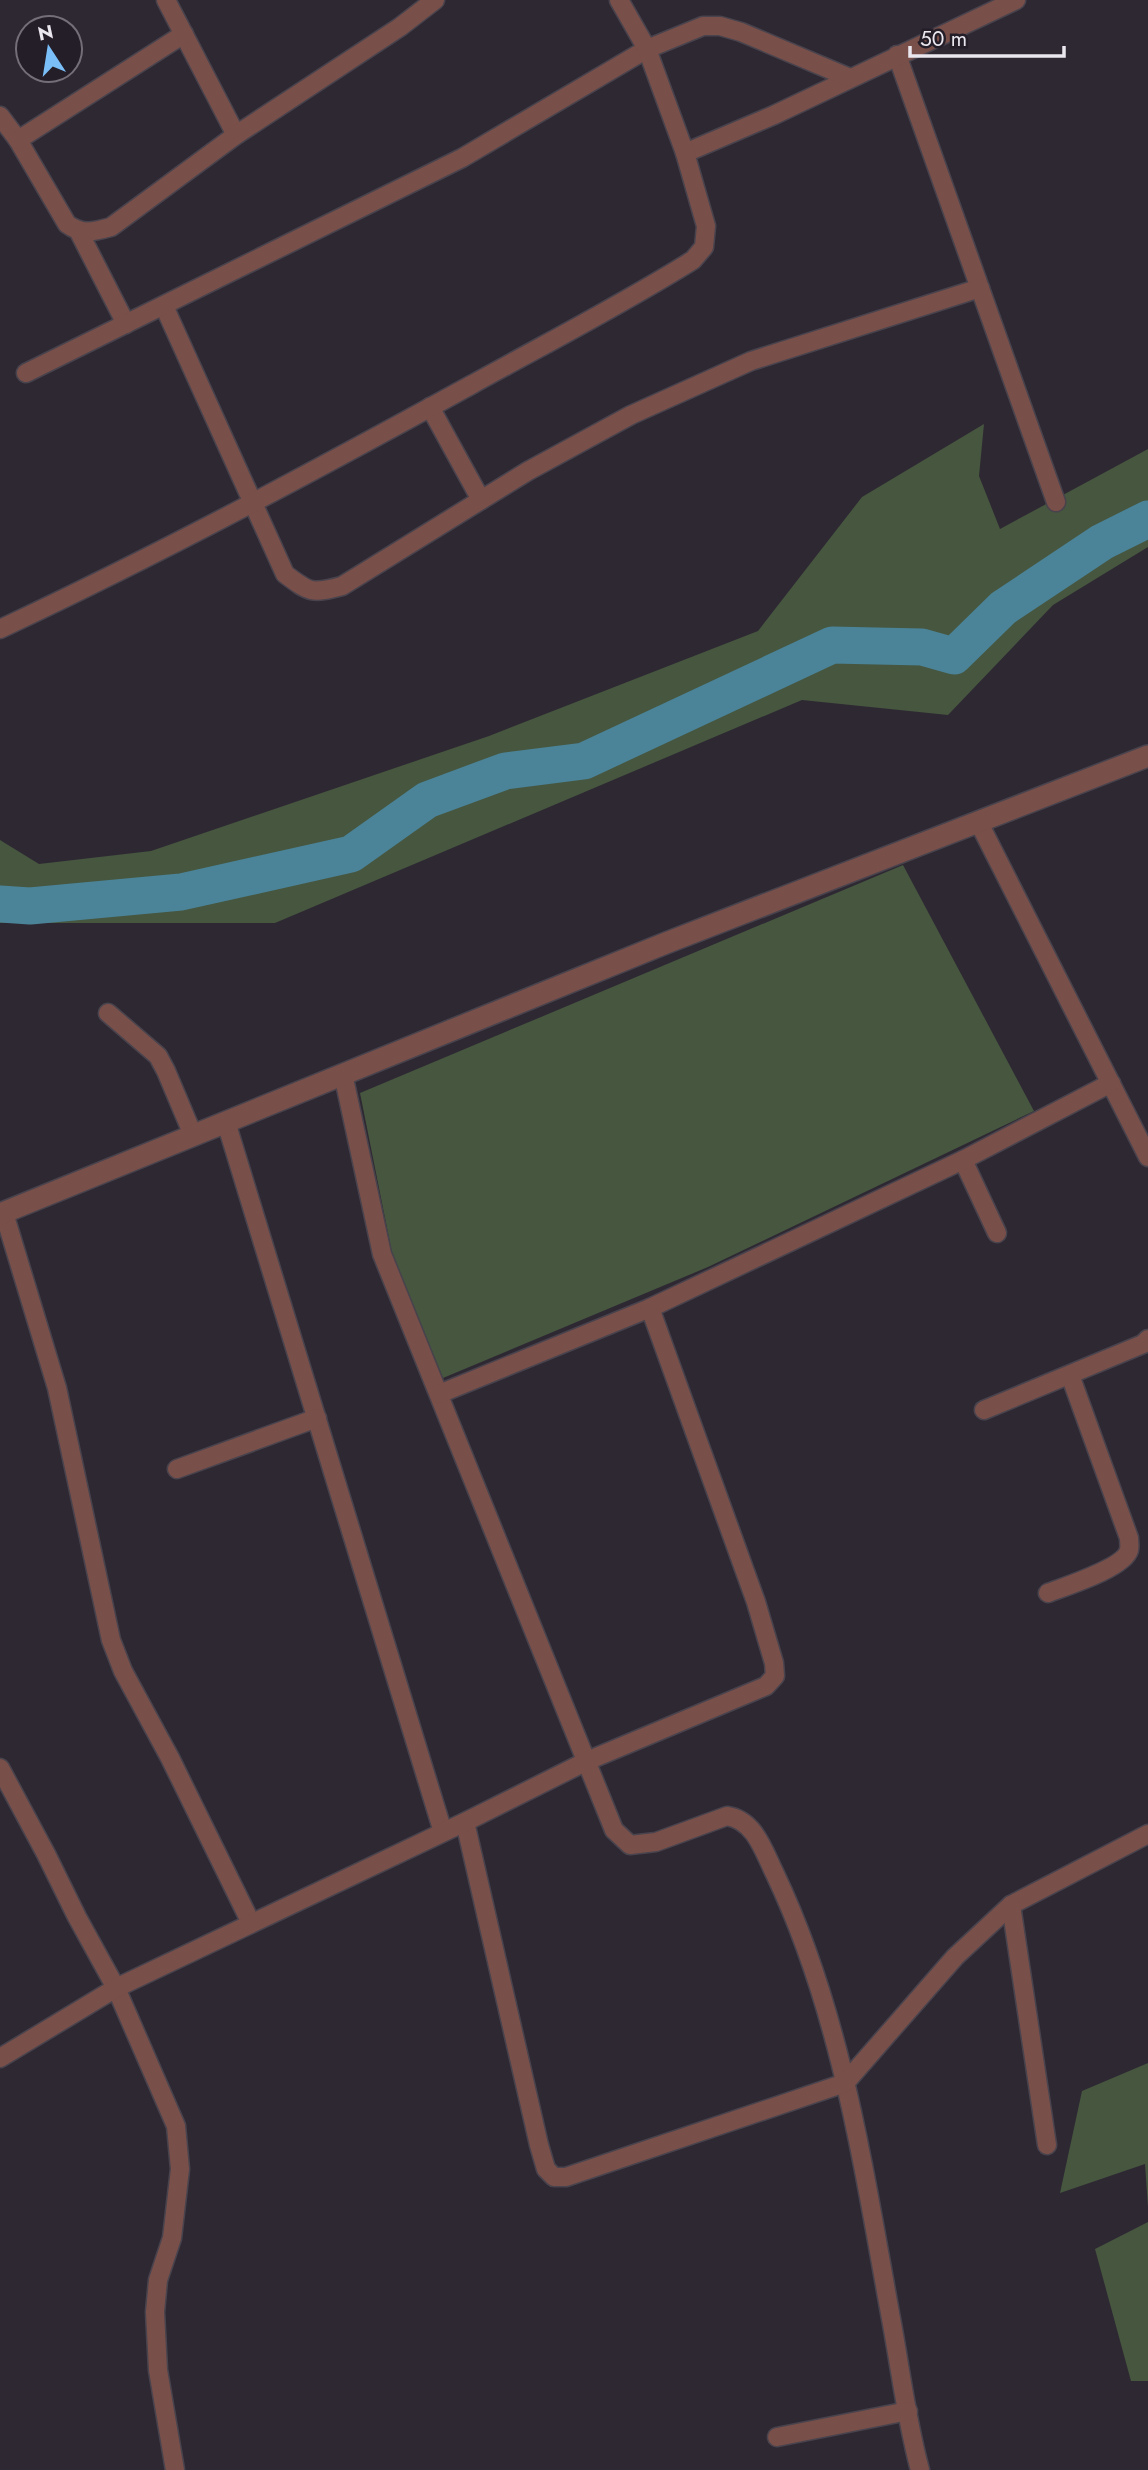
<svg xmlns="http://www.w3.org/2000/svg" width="1148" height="2470" font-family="Jost,sans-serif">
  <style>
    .green { fill: #46563f }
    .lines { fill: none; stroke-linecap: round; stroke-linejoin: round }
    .river { stroke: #4b8398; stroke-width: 37 }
    .minor-casing { stroke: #48434d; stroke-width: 21 }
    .tertiary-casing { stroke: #48434d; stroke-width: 24 }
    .minor { stroke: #794f49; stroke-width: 18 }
    .tertiary { stroke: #794f49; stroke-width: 21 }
  </style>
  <rect width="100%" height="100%" fill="#2e2833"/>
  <!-- green -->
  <g class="green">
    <polygon points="984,424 979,476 1000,529 1148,449 1148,547 1053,605 948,715 802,700 275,923 0,923 0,840 39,864 151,851 489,736 758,631 862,497"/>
    <polygon points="903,865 1034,1111 708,1267 443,1378 392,1253 360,1093"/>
    <polygon points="1148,2063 1148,2207 1145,2164 1060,2193 1082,2091"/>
    <polygon points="1148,2222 1148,2381 1131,2381 1095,2249"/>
  </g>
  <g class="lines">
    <!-- river -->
    <polyline class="river" points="0,904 30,906 181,892 351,854 427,800 505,771 584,761 832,645 922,647 954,656 1003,608 1102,542 1148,519"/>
    <defs>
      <g id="minor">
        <polyline points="166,0 236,135"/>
        <polyline points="897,55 1056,502"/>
        <path d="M0,116L18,140L67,224C82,235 93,232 111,227L236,135L400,27L435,0"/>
        <polyline points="18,140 184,34"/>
        <polyline points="685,153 774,115 1016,0"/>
        <polyline points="79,232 126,324"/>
        <path d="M164,306L285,574C310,593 312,594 342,586L528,471L631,415L751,361L980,288"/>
        <polyline points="26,373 462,158 647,49 703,26 720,26 741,32 850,78"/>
        <polyline points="430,407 481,500"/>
        <path d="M0,629C160,554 316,470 471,385C545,344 621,305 693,260L704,247L706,226L685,153L647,49L619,0"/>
        <polyline points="978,821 1148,1157"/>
        <polyline points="108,1013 158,1056 166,1071 193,1135"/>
        <path d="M343,1074L382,1254L614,1830L630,1845L656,1842L727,1816C755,1820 764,1852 775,1874C842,2015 864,2172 892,2324C901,2373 907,2423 920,2470"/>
        <polyline points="226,1122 443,1832"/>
        <polyline points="963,1160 997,1233"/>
        <polyline points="4,1213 57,1388 111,1640 123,1671 170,1758 251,1923"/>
        <polyline points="439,1394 650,1308 963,1160 1111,1083"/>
        <polyline points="984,1410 1143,1344 1148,1339"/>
        <polyline points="177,1469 317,1418"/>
        <path d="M1048,1593C1066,1586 1124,1568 1129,1550C1130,1546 1129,1542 1129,1538L1070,1375"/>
        <polyline points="0,1768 46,1854 77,1917 116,1988 176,2126 180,2169 172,2238 158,2280 155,2312 158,2370 175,2470"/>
        <polyline points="465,1822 539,2145 546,2169 554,2177 566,2177 845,2083 955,1957 1011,1905 1148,1834"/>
        <polyline points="1011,1905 1047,2145"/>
        <polyline points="0,2058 116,1988 465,1822 587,1761 766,1686 775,1676 774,1663 756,1602 650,1308"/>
        <polyline points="777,2437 908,2411"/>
      </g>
      <polyline id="tertiary" points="0,1214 666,943 1148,756"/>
    </defs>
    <!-- minor casing -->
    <use href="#minor" class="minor-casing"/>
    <!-- tertiary casing -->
    <use href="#tertiary" class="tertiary-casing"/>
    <!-- minor -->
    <use href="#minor" class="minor"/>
    <!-- tertiary -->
    <use href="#tertiary" class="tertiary"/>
  </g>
  <!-- north arrow -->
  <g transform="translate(49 49) rotate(348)"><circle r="33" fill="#241e29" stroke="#746e78" stroke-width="2"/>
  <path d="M0-5L12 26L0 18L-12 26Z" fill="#7abff8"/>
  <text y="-10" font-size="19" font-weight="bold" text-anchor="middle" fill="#ebe7ef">N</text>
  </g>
  <!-- scale -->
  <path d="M910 46v10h154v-10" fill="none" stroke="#ebe7ef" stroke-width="3.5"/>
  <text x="920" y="46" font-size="21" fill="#ebe7ef" stroke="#241e29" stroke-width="5" paint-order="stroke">50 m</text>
</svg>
